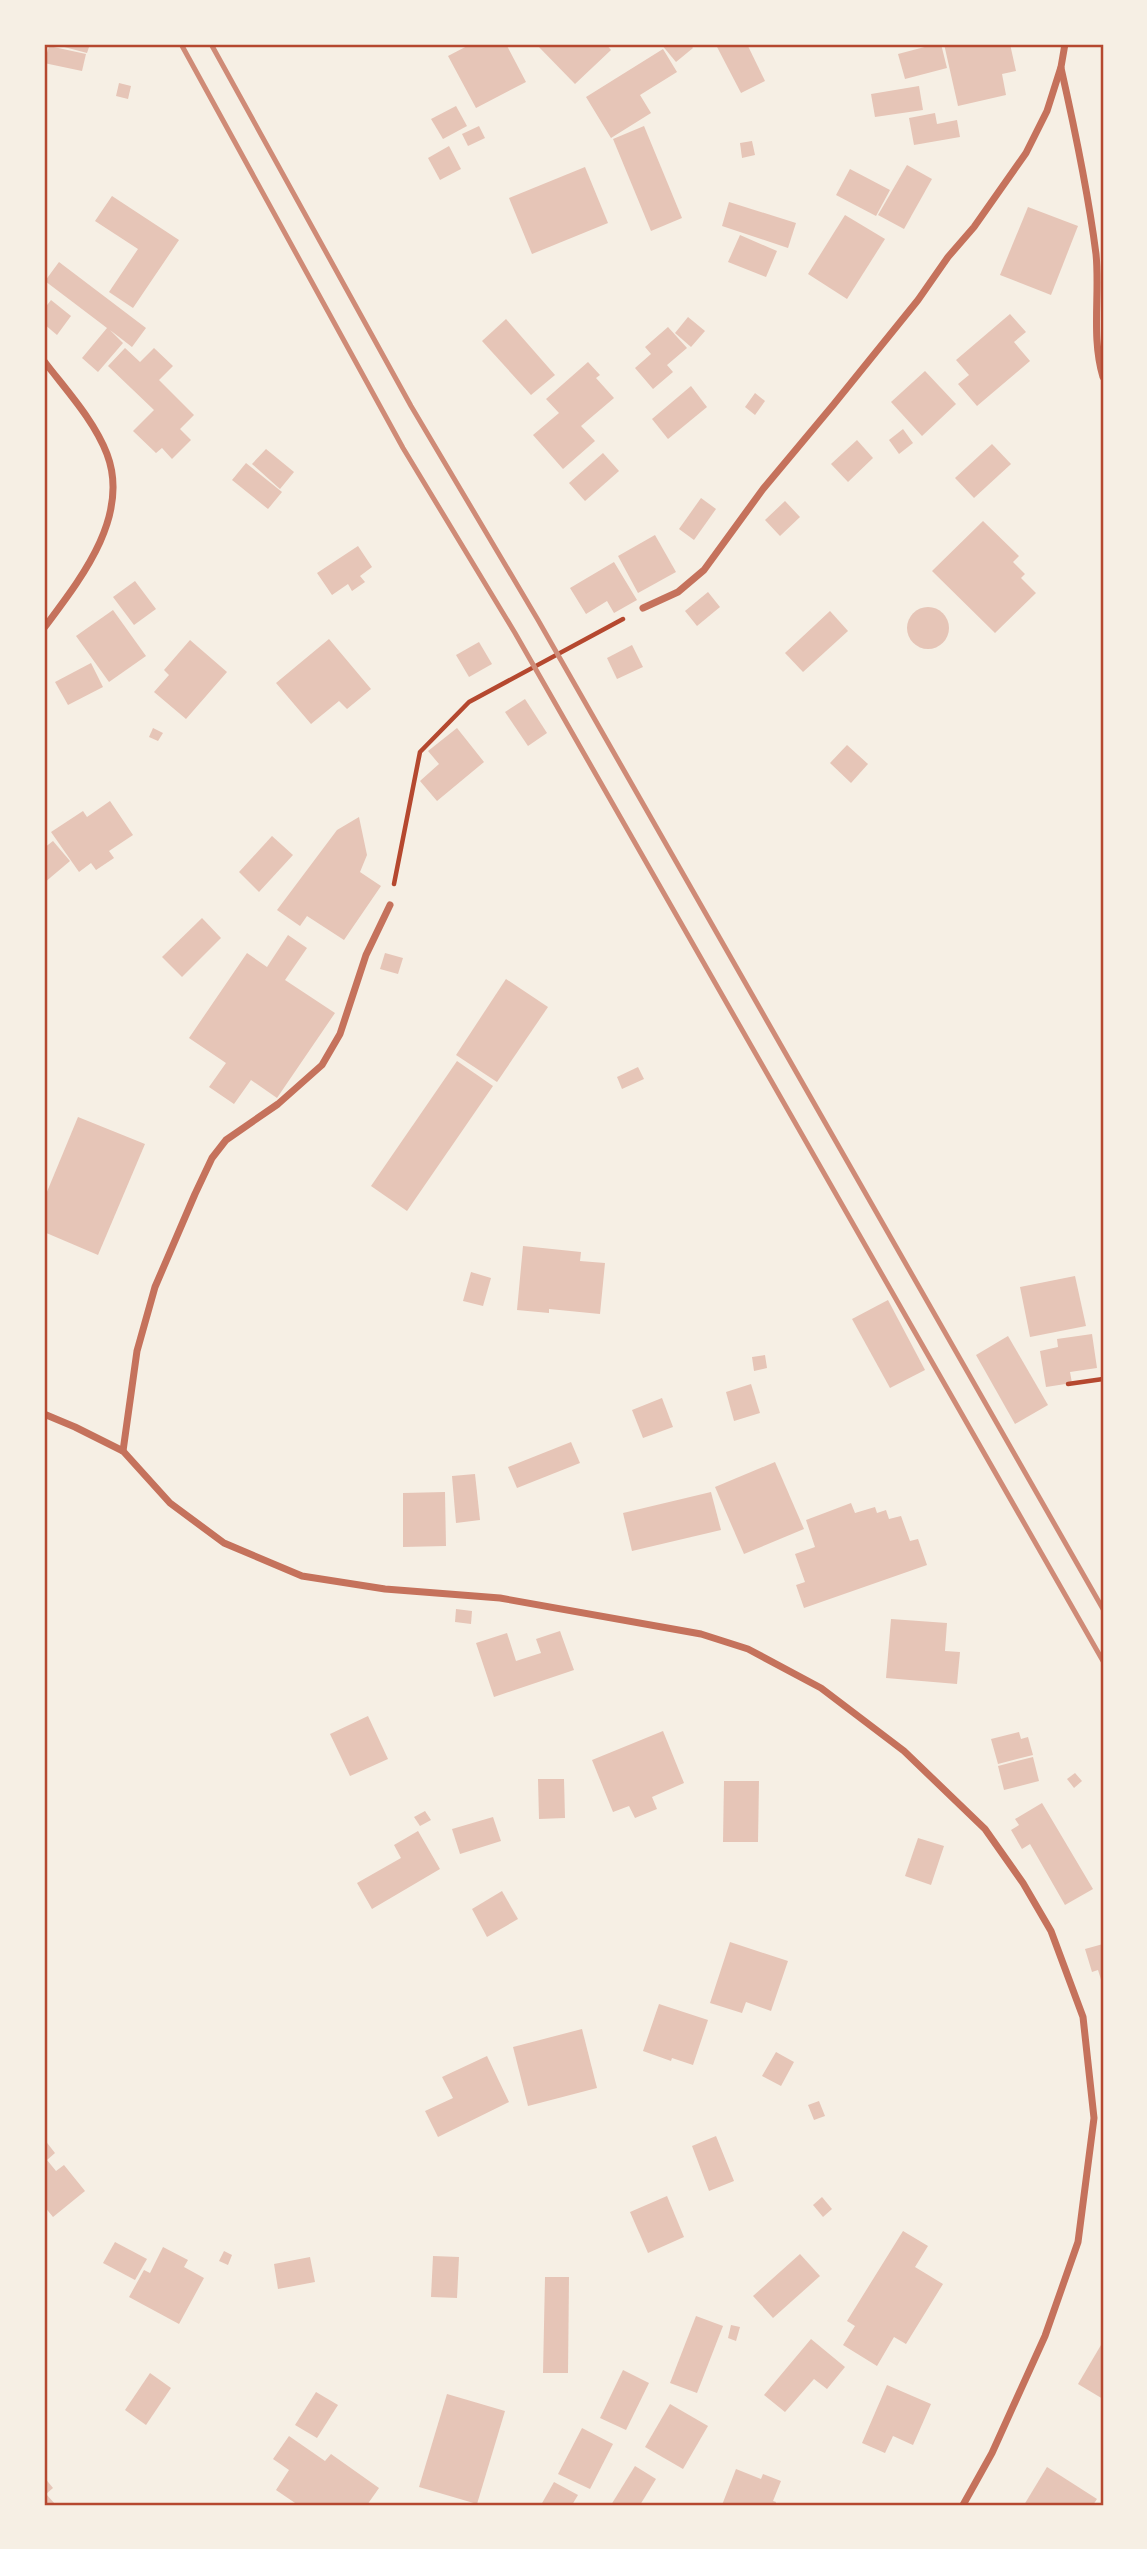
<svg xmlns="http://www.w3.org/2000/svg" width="1147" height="2549" font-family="Raleway,sans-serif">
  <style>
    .building { fill: #e6c5b7 }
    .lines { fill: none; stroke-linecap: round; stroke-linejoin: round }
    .path { stroke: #b5482f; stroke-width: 4.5 }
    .minor { stroke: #c5725c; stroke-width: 7 }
    .rail { stroke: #cf8b77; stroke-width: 5 }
    .neatline { fill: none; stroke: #b5482f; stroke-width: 2.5 }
  </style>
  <rect width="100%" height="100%" fill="#f6efe4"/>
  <!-- building -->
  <g class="building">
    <polygon points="53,44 90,44 87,53"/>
    <polygon points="471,44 484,44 485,46 506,44 526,82 476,108 448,56"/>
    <polygon points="536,44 606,44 611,50 575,84"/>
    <polygon points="661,44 690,44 693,48 676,62"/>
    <polygon points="747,44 765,81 741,93 716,45"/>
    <polygon points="936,44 941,44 947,68 905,79 898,54"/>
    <polygon points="944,44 1010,44 1016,71 1002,74 1006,95 958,106"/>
    <polygon points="49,46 86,54 82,71 44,63"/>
    <polygon points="663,49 677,72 640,95 651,113 611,138 586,97"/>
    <polygon points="119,83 131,86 128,99 116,96"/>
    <polygon points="919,86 923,110 875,117 871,94"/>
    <polygon points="456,106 467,126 443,139 431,119"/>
    <polygon points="935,113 937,124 957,120 960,137 914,145 909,118"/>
    <polygon points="479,126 485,138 468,146 462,134"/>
    <polygon points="644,126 682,218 651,231 613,139"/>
    <polygon points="752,141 755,155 742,158 740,143"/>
    <polygon points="449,146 461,169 440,180 428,158"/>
    <polygon points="907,165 932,179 904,229 878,215"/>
    <polygon points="585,167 608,223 532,254 509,198"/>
    <polygon points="850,169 890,190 876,216 836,195"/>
    <polygon points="112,196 179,240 133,308 109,292 138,249 95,221"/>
    <polygon points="729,202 796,223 788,248 722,226"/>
    <polygon points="1028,207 1078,226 1051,295 1000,275"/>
    <polygon points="845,215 885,239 847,299 808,274"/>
    <polygon points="740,235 777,251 766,277 728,262"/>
    <polygon points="59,262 146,328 132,347 110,330 123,343 98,372 82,358 107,328 45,281"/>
    <polygon points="51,300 71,316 57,335 44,324 44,309"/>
    <polygon points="1010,314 1026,332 1014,342 1030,361 977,406 958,384 969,375 956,360"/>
    <polygon points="688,317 705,331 691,347 675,333"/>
    <polygon points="506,319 555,375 531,395 482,341"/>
    <polygon points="668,327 687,348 667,365 673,372 653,389 635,368 651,354 645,347"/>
    <polygon points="125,348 140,362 154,348 173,366 159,380 194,415 180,429 191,440 172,459 162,448 156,453 133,431 154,410 108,366"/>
    <polygon points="588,362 600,375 596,378 614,398 581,426 595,441 563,469 533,435 559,413 546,399"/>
    <polygon points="925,371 956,404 922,436 891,402"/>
    <polygon points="691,386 707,407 668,439 652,419"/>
    <polygon points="755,393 765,401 755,415 745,407"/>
    <polygon points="903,429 913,443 899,454 889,440"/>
    <polygon points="857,440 873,458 848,482 831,464"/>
    <polygon points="992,444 1011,464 974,498 955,478"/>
    <polygon points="266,449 294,472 280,489 252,464"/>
    <polygon points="603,453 619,471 585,501 569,483"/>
    <polygon points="246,463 282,492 268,509 232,480"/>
    <polygon points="701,498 716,509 694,540 679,529"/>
    <polygon points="785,501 800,517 780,536 765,520"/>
    <polygon points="983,521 1019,556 1013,562 1025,574 1021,578 1036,593 995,633 932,571"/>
    <polygon points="655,535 676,572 638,593 618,556"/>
    <polygon points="358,546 372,567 360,576 365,582 352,591 348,584 332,595 317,573"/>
    <polygon points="614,562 637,600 614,613 607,601 586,614 570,588"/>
    <polygon points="135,581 156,609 134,625 113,597"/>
    <polygon points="708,592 720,607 697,626 685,611"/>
    <circle cx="928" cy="628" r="21"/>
    <polygon points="113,610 146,656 109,682 76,636"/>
    <polygon points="830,611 848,631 803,672 785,653"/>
    <polygon points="329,639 371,689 347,709 339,701 311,724 276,683"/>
    <polygon points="190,640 227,672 186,719 154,692 169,675 164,670"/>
    <polygon points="479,642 492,664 469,677 456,655"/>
    <polygon points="632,645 643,667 617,679 607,658"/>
    <polygon points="91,663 103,687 68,705 55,682"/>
    <polygon points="525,699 547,733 528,746 505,712"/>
    <polygon points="153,728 163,733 158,741 149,737"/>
    <polygon points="457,728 484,762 437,801 420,781 439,764 428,751"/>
    <polygon points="847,745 868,764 851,783 830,763"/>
    <polygon points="110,801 133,835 109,851 114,858 96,870 91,863 79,872 51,832 83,811 87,817"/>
    <polygon points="359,817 367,855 360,872 381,886 344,940 307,916 300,926 277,910 337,830"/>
    <polygon points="272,836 293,855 259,892 239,872"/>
    <polygon points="53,841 70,861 44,883 44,848"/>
    <polygon points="202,918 221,938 182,977 162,957"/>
    <polygon points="288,935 307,948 285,980 335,1013 277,1098 251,1080 234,1104 209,1087 226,1063 189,1038 247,953 267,967"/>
    <polygon points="385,953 403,958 398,974 380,969"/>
    <polygon points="506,979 548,1007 497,1082 456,1055"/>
    <polygon points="457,1061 493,1086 407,1211 371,1186"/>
    <polygon points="638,1067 644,1079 622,1089 617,1077"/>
    <polygon points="78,1117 145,1144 98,1255 44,1232 44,1199"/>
    <polygon points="523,1246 581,1252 580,1261 605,1263 600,1314 549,1309 549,1313 517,1310"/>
    <polygon points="471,1272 491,1278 483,1306 463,1301"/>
    <polygon points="1075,1276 1086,1326 1030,1337 1020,1287"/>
    <polygon points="888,1300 925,1370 890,1388 852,1319"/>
    <polygon points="1092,1334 1097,1368 1070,1372 1072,1383 1046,1387 1040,1351 1058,1347 1057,1339"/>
    <polygon points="1008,1336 1048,1405 1015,1424 976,1355"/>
    <polygon points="765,1355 767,1368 754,1371 752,1357"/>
    <polygon points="751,1384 760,1413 734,1421 726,1392"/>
    <polygon points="662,1398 673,1427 643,1438 632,1410"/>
    <polygon points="571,1442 580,1463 517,1488 508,1467"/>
    <polygon points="775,1462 804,1529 744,1554 715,1487"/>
    <polygon points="475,1474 480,1520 456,1523 452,1476"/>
    <polygon points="445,1492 446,1546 403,1547 403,1493"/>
    <polygon points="711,1492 721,1530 632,1551 623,1513"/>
    <polygon points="851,1503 855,1513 875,1507 877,1513 886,1510 889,1519 901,1516 910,1541 918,1539 927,1565 804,1608 796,1585 805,1582 795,1554 815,1547 806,1520"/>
    <polygon points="456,1609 472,1611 471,1624 455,1622"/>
    <polygon points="891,1619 947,1623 945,1651 960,1652 957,1684 886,1678"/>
    <polygon points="560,1631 574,1670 494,1697 476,1643 507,1633 516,1661 541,1653 536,1639"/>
    <polygon points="368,1716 388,1759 350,1776 330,1734"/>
    <polygon points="663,1731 684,1783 652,1797 657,1809 635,1818 629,1806 613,1812 592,1760"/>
    <polygon points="1019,1732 1021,1739 1028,1737 1033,1755 998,1764 991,1739"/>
    <polygon points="1033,1757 1039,1781 1004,1790 998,1766"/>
    <polygon points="1075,1773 1082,1781 1074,1788 1067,1779"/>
    <polygon points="538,1779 564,1779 565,1818 539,1819"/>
    <polygon points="724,1781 759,1781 758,1842 723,1842"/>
    <polygon points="1042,1803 1093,1889 1065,1905 1030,1844 1022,1849 1011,1830 1019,1825 1015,1819"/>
    <polygon points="425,1811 431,1820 420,1826 414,1817"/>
    <polygon points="493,1817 501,1841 460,1854 452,1829"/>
    <polygon points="418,1831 440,1869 372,1909 357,1883 401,1858 394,1845"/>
    <polygon points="918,1838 944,1846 931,1885 905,1876"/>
    <polygon points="502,1891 518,1919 487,1937 472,1909"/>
    <polygon points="730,1942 788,1961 771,2011 746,2002 742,2013 710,2003"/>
    <polygon points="1103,1944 1103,1986 1098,1970 1092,1972 1085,1949"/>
    <polygon points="659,2004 708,2020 693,2065 672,2058 671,2061 643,2051"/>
    <polygon points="582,2029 597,2088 528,2106 513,2047"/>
    <polygon points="776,2052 794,2062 781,2086 762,2076"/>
    <polygon points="487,2056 509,2102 438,2137 425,2111 453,2098 442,2077"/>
    <polygon points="819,2101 825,2116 814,2120 808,2105"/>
    <polygon points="716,2136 734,2181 709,2191 692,2146"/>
    <polygon points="44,2139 55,2153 47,2160 56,2171 64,2165 85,2191 53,2217 44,2206"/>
    <polygon points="667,2196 684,2237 648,2253 630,2212"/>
    <polygon points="822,2197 832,2209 823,2217 813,2205"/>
    <polygon points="903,2231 928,2246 915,2267 943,2284 906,2344 894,2337 877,2366 843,2345 855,2326 847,2321"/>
    <polygon points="115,2242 147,2259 135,2280 103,2263"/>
    <polygon points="163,2247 188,2260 184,2267 204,2278 179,2324 129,2297 144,2270 150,2273"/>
    <polygon points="224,2251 232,2255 228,2265 219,2261"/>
    <polygon points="800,2254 820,2276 773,2318 753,2296"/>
    <polygon points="433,2256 459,2257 457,2298 431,2297"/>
    <polygon points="310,2257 315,2282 278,2289 274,2264"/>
    <polygon points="545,2277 569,2277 568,2373 543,2373"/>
    <polygon points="696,2316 723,2326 697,2393 670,2383"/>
    <polygon points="731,2325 740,2327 736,2341 728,2338"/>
    <polygon points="811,2339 845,2367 827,2389 814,2379 785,2412 764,2395"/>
    <polygon points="1101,2345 1103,2347 1103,2399 1078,2384"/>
    <polygon points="623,2370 649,2383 626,2430 600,2418"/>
    <polygon points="150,2373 171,2388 146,2425 125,2410"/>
    <polygon points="887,2385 931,2404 913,2445 893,2436 885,2453 862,2443"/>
    <polygon points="316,2392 338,2405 317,2438 295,2425"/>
    <polygon points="447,2394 505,2411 477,2504 419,2487"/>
    <polygon points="670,2404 708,2426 683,2469 645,2447"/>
    <polygon points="582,2428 613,2444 590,2489 558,2474"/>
    <polygon points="289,2436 325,2461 331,2454 379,2488 367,2505 298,2505 276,2490 289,2470 273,2459"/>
    <polygon points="635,2466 656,2479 640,2505 611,2505"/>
    <polygon points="1047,2467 1097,2499 1093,2505 1024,2505"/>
    <polygon points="736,2469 761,2479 763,2474 781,2481 773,2501 776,2502 775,2505 722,2505"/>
    <polygon points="44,2477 53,2488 46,2494 56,2505 44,2505"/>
    <polygon points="554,2482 578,2495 572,2505 541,2505"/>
  </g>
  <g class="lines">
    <!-- path -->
    <g class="path">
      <polyline points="394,884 420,752 469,702 623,619"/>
      <polyline points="1068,1384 1103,1379"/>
    </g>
    <!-- minor -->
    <g class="minor">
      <path d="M1061,68C1075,130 1088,191 1096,254C1100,294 1091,337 1103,377"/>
      <path d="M44,361C66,390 94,420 107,454C131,517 79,581 44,628"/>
      <polyline points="643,608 678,592 704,570 763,489 834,404 918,300 948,257 974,227 1026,153 1047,111 1061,67 1065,44"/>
      <polyline points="44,1414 75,1427 123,1451 170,1503 224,1543 302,1576 385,1589 500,1598 701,1634 748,1649 821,1688 904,1751 985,1829 1023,1883 1051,1931 1083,2017 1094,2118 1078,2242 1045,2336 992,2453 963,2505"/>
      <polyline points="123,1451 137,1351 155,1287 195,1194 212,1158 226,1140 278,1104 322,1065 340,1034 366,955 390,905"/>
    </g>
    <!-- rail -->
    <g class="rail">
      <polyline points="181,44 403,448 515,633 1103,1661"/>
      <polyline points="211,44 411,406 538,620 1103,1609"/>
    </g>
  </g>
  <!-- border -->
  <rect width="1147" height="2549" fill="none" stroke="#f6efe4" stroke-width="91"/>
  <rect x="46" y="46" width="1056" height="2458" class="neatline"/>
</svg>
